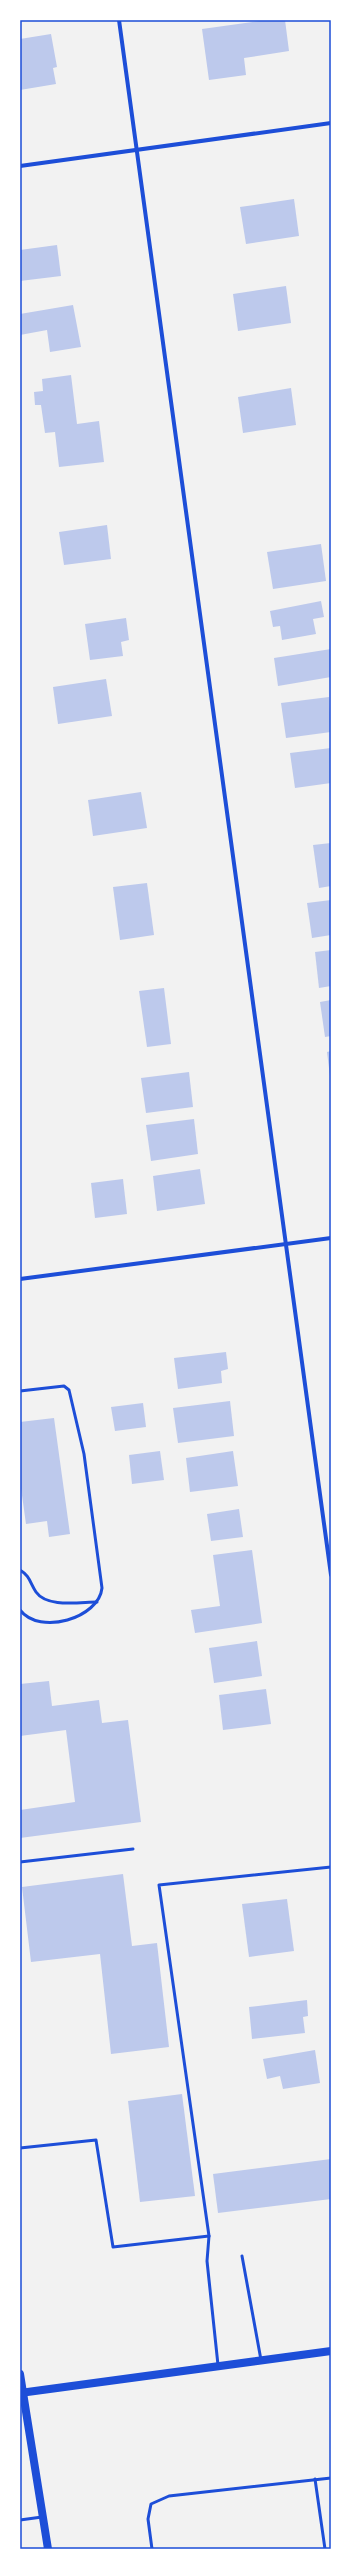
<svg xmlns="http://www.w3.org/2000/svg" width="351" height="2569" font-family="Ubuntu,sans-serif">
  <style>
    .building { fill: #bdc9ec }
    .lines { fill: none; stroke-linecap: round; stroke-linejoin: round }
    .service { stroke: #1d4ed8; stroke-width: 3 }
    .minor { stroke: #1d4ed8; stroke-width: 4 }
    .secondary { stroke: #1d4ed8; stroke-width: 8 }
    .neatline { fill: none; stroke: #1d4ed8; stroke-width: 1.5 }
  </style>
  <rect width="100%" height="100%" fill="#f2f2f2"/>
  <!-- building -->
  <g class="building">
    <polygon points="266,20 285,20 289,51 244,58 246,75 209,80 202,29"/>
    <polygon points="51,34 57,67 53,68 56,84 20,90 20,39"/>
    <polygon points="294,199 299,236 246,244 240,207"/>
    <polygon points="57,245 61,276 20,281 20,250"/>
    <polygon points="286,286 291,323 238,331 233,294"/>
    <polygon points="73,305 81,347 50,352 47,330 20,335 20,314"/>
    <polygon points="71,375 77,424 99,421 104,462 59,467 55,432 45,433 41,405 35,405 34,392 43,391 42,379"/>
    <polygon points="291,388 296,425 243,433 238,397"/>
    <polygon points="107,525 111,559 64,565 59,532"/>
    <polygon points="321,544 326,581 273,589 267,552"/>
    <polygon points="321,601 324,617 313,619 316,634 282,640 280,626 273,627 270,611"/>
    <polygon points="126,618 129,640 121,642 123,656 90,660 85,624"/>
    <polygon points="331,649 331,677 278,686 274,658"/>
    <polygon points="106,679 112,716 58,724 53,687"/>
    <polygon points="329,697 331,732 286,738 281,703"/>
    <polygon points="331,748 331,783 295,788 290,753"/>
    <polygon points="141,792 147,828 93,836 88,800"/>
    <polygon points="331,843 331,886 319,888 313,845"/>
    <polygon points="147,883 154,935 120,940 113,887"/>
    <polygon points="331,900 331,935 312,938 307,903"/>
    <polygon points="331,950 331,986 319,988 315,952"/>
    <polygon points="164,988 171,1044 147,1047 139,991"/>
    <polygon points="331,1000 331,1036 325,1037 320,1002"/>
    <polygon points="331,1051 331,1076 330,1076 327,1052"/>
    <polygon points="189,1072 193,1107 146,1113 141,1078"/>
    <polygon points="194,1119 198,1154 151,1161 146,1125"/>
    <polygon points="200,1169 205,1204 157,1211 153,1176"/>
    <polygon points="123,1179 127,1214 95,1218 91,1183"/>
    <polygon points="226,1352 228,1369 221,1371 222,1383 178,1389 174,1358"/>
    <polygon points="230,1401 234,1436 178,1443 173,1408"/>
    <polygon points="143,1403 146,1427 115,1431 111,1407"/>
    <polygon points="54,1418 70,1534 49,1537 47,1521 26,1524 20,1481 20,1422"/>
    <polygon points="160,1451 164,1480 132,1484 129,1455"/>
    <polygon points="233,1451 238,1486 190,1492 186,1458"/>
    <polygon points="239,1509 243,1537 211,1541 207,1514"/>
    <polygon points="252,1550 262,1623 195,1633 191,1610 220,1606 213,1555"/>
    <polygon points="257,1641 262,1676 214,1683 209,1648"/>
    <polygon points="49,1681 52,1706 99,1700 102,1723 128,1720 141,1822 20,1838 20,1810 75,1802 66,1730 20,1736 20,1684"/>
    <polygon points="266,1689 271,1724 223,1730 219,1695"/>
    <polygon points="123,1874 132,1946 157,1943 169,2047 111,2054 100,1954 31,1962 22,1887"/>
    <polygon points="287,1899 294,1951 249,1957 242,1904"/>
    <polygon points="307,2000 308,2016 303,2017 305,2033 252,2039 249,2007"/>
    <polygon points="315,2050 320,2083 283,2089 280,2076 267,2079 263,2059"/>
    <polygon points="182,2094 195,2196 140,2202 128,2101"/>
    <polygon points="331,2159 331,2199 218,2213 213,2174"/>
  </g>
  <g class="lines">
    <!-- service -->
    <g class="service">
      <path d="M20,1391L64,1386L69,1390L84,1454L102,1588C99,1618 40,1636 20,1610"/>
      <path d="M20,1570C30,1576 30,1583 36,1592C47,1608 80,1602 97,1602"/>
      <polyline points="20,1862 133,1849"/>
      <polyline points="20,2148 96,2140 113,2247 209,2236 207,2261 218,2365"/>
      <polyline points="209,2236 159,1885 331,1867"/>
      <polyline points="242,2256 261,2360"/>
      <polyline points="315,2479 325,2549"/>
      <polyline points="20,2520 42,2517"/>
      <polyline points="152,2549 148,2519 151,2504 169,2496 331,2478"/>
    </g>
    <!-- minor -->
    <g class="minor">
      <polyline points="119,20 331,1575"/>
      <polyline points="20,166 331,123"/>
      <polyline points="20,1279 331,1238"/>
    </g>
    <!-- secondary -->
    <g class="secondary">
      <polyline points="20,2374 48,2549"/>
      <polyline points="20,2393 331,2351"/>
    </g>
  </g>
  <!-- border -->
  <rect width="351" height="2569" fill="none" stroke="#ffffff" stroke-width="42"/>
  <rect x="21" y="21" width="309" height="2527" class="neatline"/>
</svg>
